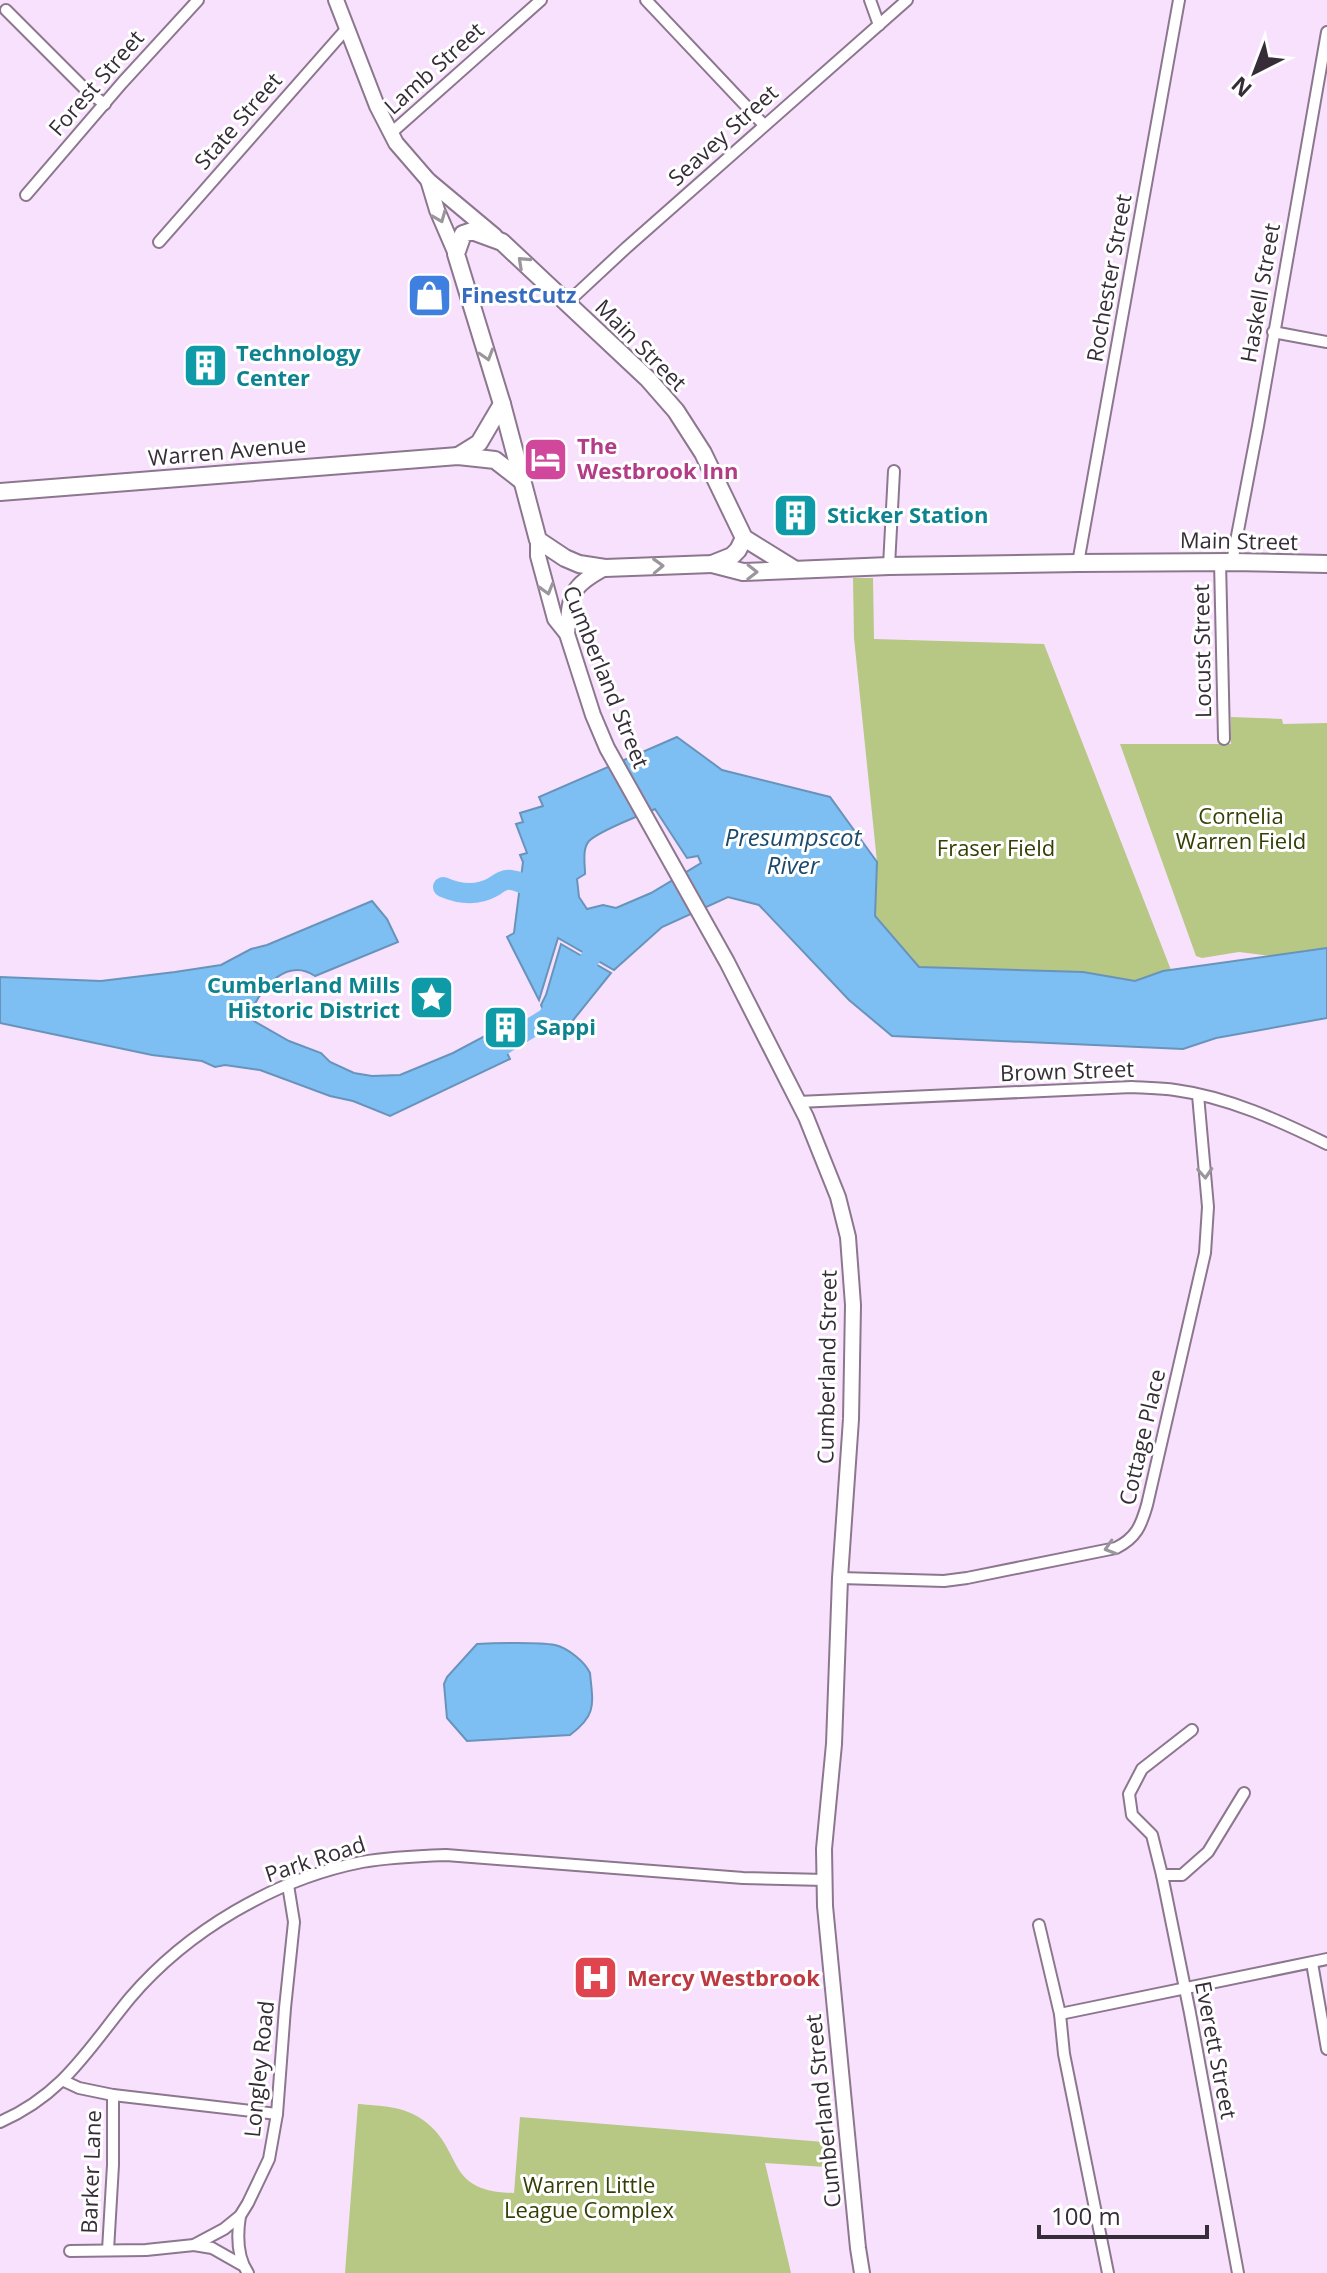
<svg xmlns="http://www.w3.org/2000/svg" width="1327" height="2273" font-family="'Open Sans',sans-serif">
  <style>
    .green { fill: #b6c884 }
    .water { fill: #7ebff3; stroke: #6893bb; stroke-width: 2; fill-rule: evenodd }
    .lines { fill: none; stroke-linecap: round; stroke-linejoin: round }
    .river { stroke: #7ebff3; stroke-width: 20 }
    .street-casing { stroke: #8c778f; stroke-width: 14 }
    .secondary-casing { stroke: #8c778f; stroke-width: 18 }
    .primary-casing { stroke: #8c778f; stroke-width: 20 }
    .street { stroke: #fff; stroke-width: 10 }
    .secondary { stroke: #fff; stroke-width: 14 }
    .primary { stroke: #fff; stroke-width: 16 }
    .oneway { stroke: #9a969c }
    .labels { text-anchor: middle; stroke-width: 6; stroke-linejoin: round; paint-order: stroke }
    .street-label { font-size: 22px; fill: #362d38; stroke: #fff }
    .shop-label { font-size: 22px; font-weight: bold; fill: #366cbe; stroke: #fff; text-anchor: start }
    .culture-label { font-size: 22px; font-weight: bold; fill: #0d838f; stroke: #fff; text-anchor: start }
    .hotel-label { font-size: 22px; font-weight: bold; fill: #b23c85; stroke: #fff; text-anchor: start }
    .park-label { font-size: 22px; fill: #343f05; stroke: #fff }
    .health-label { font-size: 22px; font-weight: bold; fill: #be3a42; stroke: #fff; text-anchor: start }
    .water-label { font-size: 24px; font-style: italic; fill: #1b4a6d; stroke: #fff }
  </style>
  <rect width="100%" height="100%" fill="#f8e1fc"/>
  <!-- green -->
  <g class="green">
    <polygon points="853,578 873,578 874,639 1044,644 1171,970 1135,981 1083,972 919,967 875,916 877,862 854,638"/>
    <polygon points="1231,717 1282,719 1283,724 1327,723 1327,954 1288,953 1271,956 1239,952 1202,958 1196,956 1120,744 1231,744"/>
    <path d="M358,2104C381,2106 404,2106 423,2120C465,2150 443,2192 514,2193L520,2117L824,2142L829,2139L833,2132L837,2178L833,2171L825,2167L765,2163L791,2273H345Z"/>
  </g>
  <!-- water -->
  <g class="water">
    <path d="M677,737L722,770L830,797L877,862L875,916L919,967L1083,972L1135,981L1163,971L1327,948V1018L1216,1038L1183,1049L892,1036L849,1000L759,905L728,897L662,927L614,970L558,938L539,1000L507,937L514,933L523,862L520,855L527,853L516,824L523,822L520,813L543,806L539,797ZM655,809L687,858L698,856L701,863L651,893L616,908L603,905L587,909L579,897L577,879L585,874C585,864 582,849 589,841C600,830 639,816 655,809Z"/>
    <path d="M372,901L387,919L398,942L315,976C287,957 263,987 252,1009L254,1021L289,1041L321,1053L330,1062L354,1073L372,1076L400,1075L453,1053L496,1030L510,1059L390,1116L353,1101L330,1096L260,1070L225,1065L215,1067L202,1061L152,1055L0,1023V977L101,981L175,972L221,965L251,949L267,945Z"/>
    <polygon points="561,944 611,973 570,1024 559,1030 547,1018 541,1005 546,995"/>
    <path d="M477,1644C495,1643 538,1642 555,1645C568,1648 585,1662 590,1673C593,1704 597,1715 570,1735L467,1741L447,1718L444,1684L447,1677Z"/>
  </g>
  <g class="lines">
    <!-- river -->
    <g class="river">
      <path d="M443,887C459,894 477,896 493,887C499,883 504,879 511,880C522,881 532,889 541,894"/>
      <polyline points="477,1055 503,1045 547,1018 588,962 603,935"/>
    </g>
    <defs>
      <g id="street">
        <polyline points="646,0 764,125"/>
        <polyline points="870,0 879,25"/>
        <polyline points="6,10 88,92 105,104"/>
        <polyline points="390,134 541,0"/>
        <polyline points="26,195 122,83 198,0"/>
        <polyline points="159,242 348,27"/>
        <polyline points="568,302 626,248 907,0"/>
        <polyline points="1273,332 1327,342"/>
        <polyline points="1220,561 1224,739"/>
        <polyline points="1232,562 1258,426 1327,32"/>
        <polyline points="1078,563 1179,0"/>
        <polyline points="889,566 894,471"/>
        <path d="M798,1102L1132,1087C1146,1088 1161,1088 1175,1090C1228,1097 1280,1121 1327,1144"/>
        <path d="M840,1578L944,1581L967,1578L1116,1548C1136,1538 1141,1526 1147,1505L1205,1253L1208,1207L1198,1095"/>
        <polyline points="1192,1730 1142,1769 1129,1794 1132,1815 1152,1835 1162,1875 1190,2013 1238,2273"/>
        <polyline points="1162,1875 1182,1875 1208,1852 1244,1793"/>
        <polyline points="1039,1925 1060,2014 1064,2054 1108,2273"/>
        <polyline points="1312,1963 1327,2049"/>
        <polyline points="1060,2014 1327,1959"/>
        <polyline points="64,2081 79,2088 113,2095 277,2114"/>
        <path d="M0,2122C64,2094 88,2049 130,1998C187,1931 275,1879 362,1862C390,1857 418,1856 446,1855L743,1878L825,1880"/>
        <path d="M240,2216C237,2235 237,2257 248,2273"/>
        <polyline points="194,2245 212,2248 242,2265"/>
        <polyline points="108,2250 113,2165 113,2095"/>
        <polyline points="70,2251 146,2250 194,2245 224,2229 240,2216 248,2203 269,2159 277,2114 285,2008 294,1922 288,1885"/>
      </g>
      <g id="secondary">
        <polyline points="336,0 377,106 396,143 428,180 495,236"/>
        <polyline points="428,180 437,210 456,254"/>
        <polyline points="538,540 538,556 555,619 567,634 593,715 607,748 727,962 806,1117 838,1197 848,1237 853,1305 851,1419 840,1578 834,1744 824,1849 825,1906 858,2248 862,2273"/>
        <path d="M567,634C570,595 569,587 605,568"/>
      </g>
      <g id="primary">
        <polyline points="458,456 479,443 502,404"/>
        <polyline points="0,492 458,456 495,460 522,481"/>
        <polyline points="744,538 738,550 732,556 712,564 605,568 579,564 565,558 538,540 502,404 456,254 463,234 472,231 502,242 648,379 676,411 703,453 744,538 794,569"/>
        <polyline points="712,564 743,572 889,566 1078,563 1232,562 1327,564"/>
      </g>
    </defs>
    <!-- street casing -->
    <use href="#street" class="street-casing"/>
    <!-- secondary casing -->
    <use href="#secondary" class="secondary-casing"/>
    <!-- primary casing -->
    <use href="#primary" class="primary-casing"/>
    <!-- street -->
    <use href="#street" class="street"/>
    <!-- secondary -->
    <use href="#secondary" class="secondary"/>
    <!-- primary -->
    <use href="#primary" class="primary"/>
  </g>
  <!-- one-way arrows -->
  <defs><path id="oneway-chevron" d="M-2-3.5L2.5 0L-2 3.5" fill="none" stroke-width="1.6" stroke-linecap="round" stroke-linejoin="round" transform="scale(2)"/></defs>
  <g class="oneway">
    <use href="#oneway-chevron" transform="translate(440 217) rotate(68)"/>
    <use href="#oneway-chevron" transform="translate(523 262) rotate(-137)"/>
    <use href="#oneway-chevron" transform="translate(487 355) rotate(73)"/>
    <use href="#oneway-chevron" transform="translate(658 566) rotate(-2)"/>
    <use href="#oneway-chevron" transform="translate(752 572) rotate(1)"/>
    <use href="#oneway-chevron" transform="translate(547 589) rotate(74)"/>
    <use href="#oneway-chevron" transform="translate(1205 1173) rotate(86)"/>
    <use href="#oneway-chevron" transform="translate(1110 1548) rotate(163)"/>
  </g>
  <!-- icons -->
  <defs>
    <symbol id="shop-square" viewBox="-11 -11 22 22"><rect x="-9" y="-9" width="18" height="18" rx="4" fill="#3f7fe0" stroke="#fff"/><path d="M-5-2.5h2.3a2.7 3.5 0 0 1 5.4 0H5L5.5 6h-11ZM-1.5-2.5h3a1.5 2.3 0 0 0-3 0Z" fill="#fff"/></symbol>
    <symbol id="building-square" viewBox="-11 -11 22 22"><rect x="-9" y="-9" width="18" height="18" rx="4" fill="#0f9aa8" stroke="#fff"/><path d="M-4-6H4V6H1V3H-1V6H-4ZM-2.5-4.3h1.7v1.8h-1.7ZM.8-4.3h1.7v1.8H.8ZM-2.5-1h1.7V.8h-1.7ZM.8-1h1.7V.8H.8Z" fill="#fff"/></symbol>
    <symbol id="hotel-square" viewBox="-11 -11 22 22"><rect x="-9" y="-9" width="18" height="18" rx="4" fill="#d1479c" stroke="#fff"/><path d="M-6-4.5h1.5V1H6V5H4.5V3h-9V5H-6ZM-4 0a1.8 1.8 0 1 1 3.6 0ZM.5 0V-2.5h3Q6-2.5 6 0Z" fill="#fff"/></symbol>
    <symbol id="sight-square" viewBox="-11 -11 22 22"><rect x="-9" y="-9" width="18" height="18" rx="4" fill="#0f9aa8" stroke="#fff"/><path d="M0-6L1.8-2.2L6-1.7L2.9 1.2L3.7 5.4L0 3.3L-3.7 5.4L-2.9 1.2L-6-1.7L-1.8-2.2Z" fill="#fff"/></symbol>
    <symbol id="hospital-square" viewBox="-11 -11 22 22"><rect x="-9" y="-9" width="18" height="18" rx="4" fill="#e0444e" stroke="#fff"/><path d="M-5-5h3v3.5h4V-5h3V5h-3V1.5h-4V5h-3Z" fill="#fff"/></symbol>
  </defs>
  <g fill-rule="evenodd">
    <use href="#shop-square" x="404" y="270" width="51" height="51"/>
    <use href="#building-square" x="180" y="340" width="51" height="51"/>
    <use href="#hotel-square" x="520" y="434" width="51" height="51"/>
    <use href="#building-square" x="770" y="490" width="51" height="51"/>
    <use href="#sight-square" x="406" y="972" width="51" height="51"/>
    <use href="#building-square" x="480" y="1002" width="51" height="51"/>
    <use href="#hospital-square" x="570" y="1952" width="51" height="51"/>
  </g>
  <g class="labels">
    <!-- street labels -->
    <g class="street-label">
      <text transform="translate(434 68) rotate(-42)" y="8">Lamb Street</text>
      <text transform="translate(96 83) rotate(-49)" y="8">Forest Street</text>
      <text transform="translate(238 121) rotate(-49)" y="8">State Street</text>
      <text transform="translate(723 135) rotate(-42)" y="8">Seavey Street</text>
      <text transform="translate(1109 278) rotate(-80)" y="8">Rochester Street</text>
      <text transform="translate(1260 293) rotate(-80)" y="8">Haskell Street</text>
      <text transform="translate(641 345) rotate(45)" y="8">Main Street</text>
      <text transform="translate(227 451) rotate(-5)" y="8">Warren Avenue</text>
      <text transform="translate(1239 541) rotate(1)" y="8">Main Street</text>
      <text transform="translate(1202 651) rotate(-91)" y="8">Locust Street</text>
      <text transform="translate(606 677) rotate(68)" y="8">Cumberland Street</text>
      <text transform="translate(1067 1071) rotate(-2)" y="8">Brown Street</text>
      <text transform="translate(827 1367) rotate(-89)" y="8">Cumberland Street</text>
      <text transform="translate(1142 1437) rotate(-77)" y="8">Cottage Place</text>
      <text transform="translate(315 1859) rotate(-18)" y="8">Park Road</text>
      <text transform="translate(1216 2050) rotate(79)" y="8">Everett Street</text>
      <text transform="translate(259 2069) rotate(-84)" y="8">Longley Road</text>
      <text transform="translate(823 2111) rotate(-96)" y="8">Cumberland Street</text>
      <text transform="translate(91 2172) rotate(-88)" y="8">Barker Lane</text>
    </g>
    <!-- shop labels -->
    <g class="shop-label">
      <text x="461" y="303">FinestCutz</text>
    </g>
    <!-- culture labels -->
    <g class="culture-label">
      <text x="236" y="361">Technology<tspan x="236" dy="25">Center</tspan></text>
      <text x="827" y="523">Sticker Station</text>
      <text x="400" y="993" text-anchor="end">Cumberland Mills<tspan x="400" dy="25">Historic District</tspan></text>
      <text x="536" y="1035">Sappi</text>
    </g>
    <!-- hotel labels -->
    <g class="hotel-label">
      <text x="577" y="454">The<tspan x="577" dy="25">Westbrook Inn</tspan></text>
    </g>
    <!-- park labels -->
    <g class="park-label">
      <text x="1241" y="824">Cornelia<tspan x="1241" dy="25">Warren Field</tspan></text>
      <text x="996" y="856">Fraser Field</text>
      <text x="589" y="2193">Warren Little<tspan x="589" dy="25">League Complex</tspan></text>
    </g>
    <!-- health labels -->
    <g class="health-label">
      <text x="627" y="1986">Mercy Westbrook</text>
    </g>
    <!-- water labels -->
    <g class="water-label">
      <text x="793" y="846">Presumpscot<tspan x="793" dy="28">River</tspan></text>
    </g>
  </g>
  <!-- north arrow -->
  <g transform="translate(1255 72) rotate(222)" stroke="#ffffff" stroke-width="6" paint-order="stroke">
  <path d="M0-6L14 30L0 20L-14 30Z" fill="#362d38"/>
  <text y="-12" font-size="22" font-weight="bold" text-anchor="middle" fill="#362d38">N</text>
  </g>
  <!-- scale -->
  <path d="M1039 2225v12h168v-12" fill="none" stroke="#362d38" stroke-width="4"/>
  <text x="1051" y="2225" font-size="24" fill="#362d38" stroke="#ffffff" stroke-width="6" paint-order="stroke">100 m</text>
</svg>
